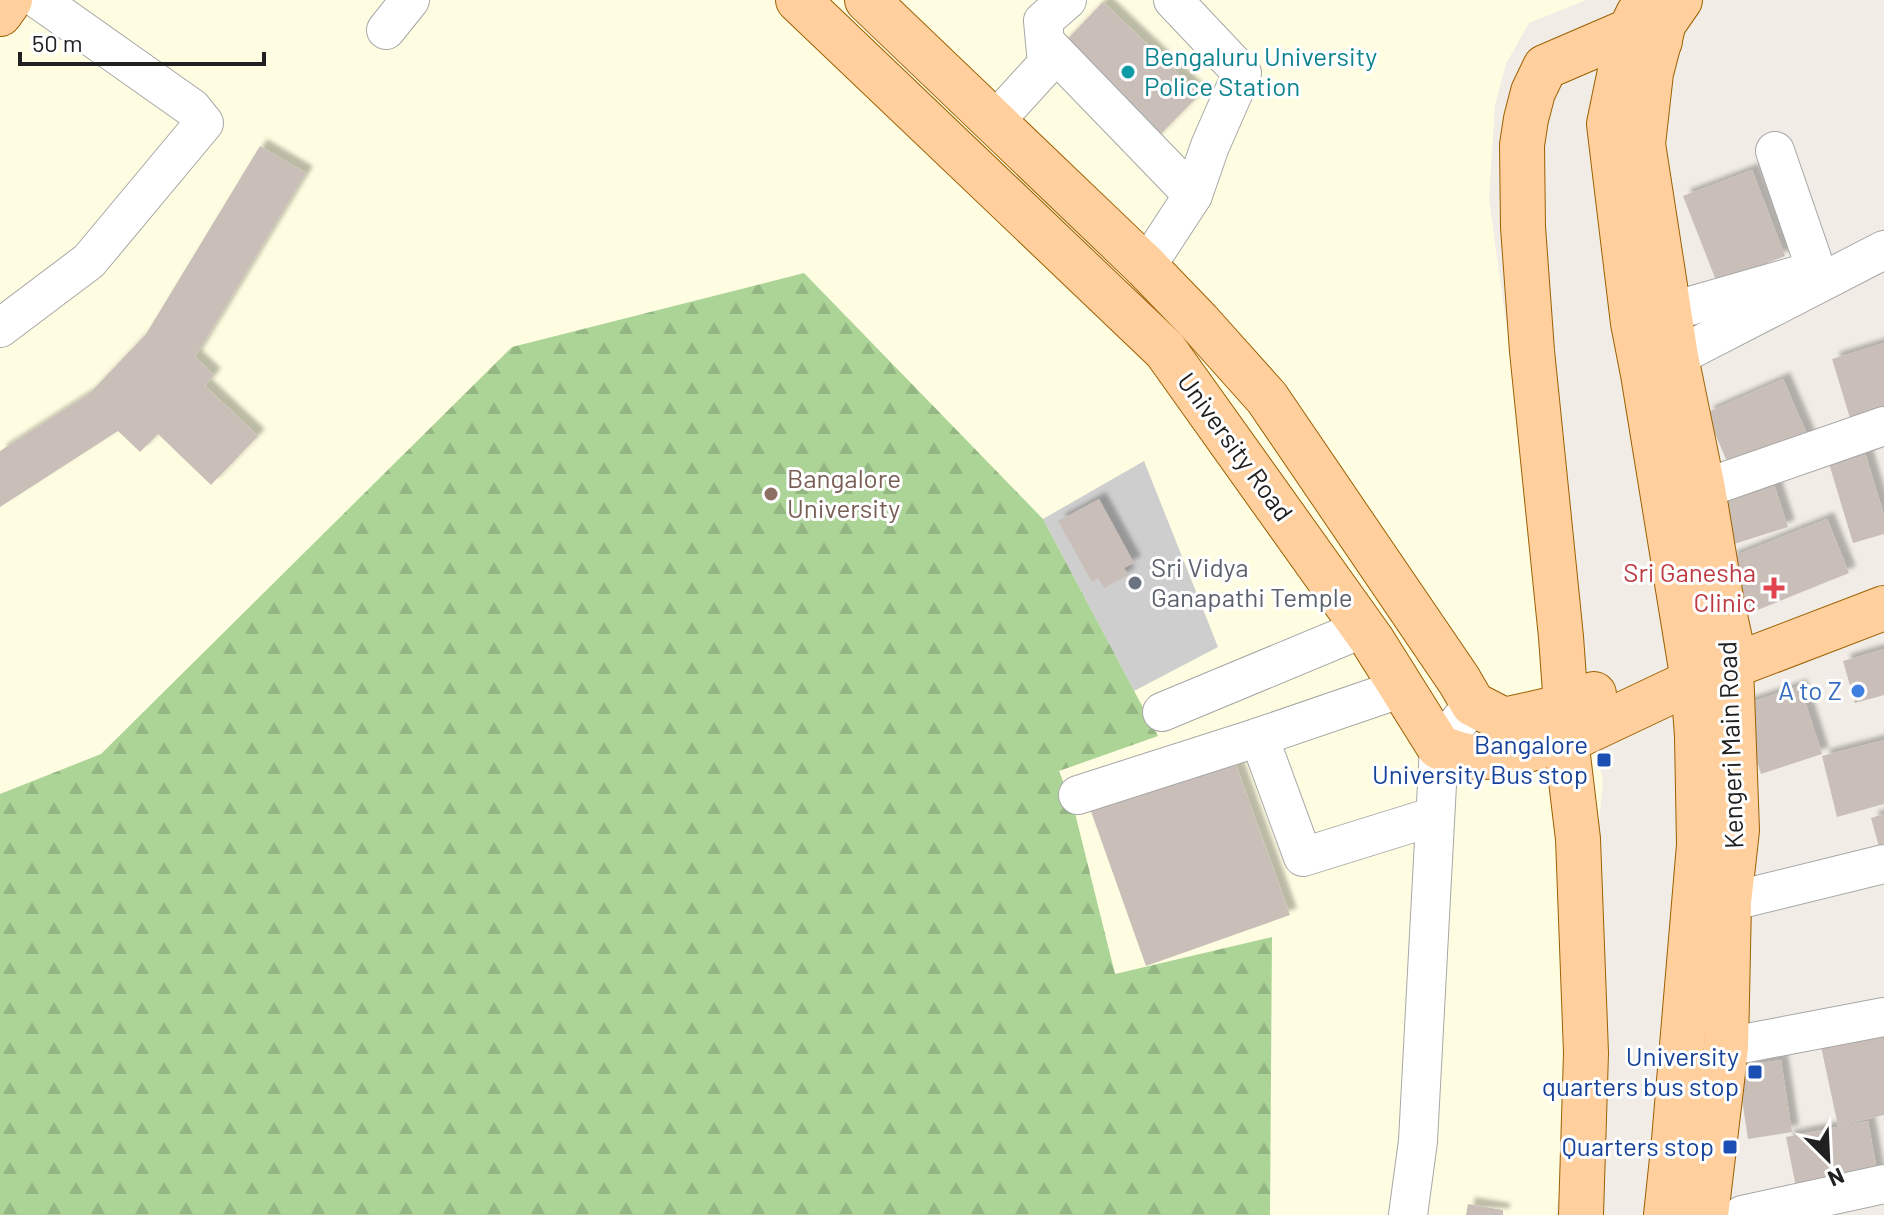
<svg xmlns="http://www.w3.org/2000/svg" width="1884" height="1215" font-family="Barlow,sans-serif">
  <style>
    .education { fill: #fffde1 }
    .religious { fill: #cecece }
    .forest { fill: url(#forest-firs) }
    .building { fill: #c9bfb8; filter: url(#shadow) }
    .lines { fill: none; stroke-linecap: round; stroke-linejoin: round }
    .minor-casing { stroke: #a7a7a7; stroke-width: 40 }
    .major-casing { stroke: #9c6000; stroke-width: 46 }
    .minor { stroke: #fff; stroke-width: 38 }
    .major { stroke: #ffcf9d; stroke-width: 44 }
    .culture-dot { fill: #0f9aa8; stroke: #fff; stroke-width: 3 }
    .education-dot { fill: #8d6e63; stroke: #fff; stroke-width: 3 }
    .worship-dot { fill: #6b7280; stroke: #fff; stroke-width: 3 }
    .health-dot { fill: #e0444e; stroke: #fff; stroke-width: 3 }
    .shop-dot { fill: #3f7fe0; stroke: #fff; stroke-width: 3 }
    .transit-dot { fill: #1a4fb4; stroke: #fff; stroke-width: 3 }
    .labels { text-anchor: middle; stroke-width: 6; stroke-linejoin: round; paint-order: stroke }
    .culture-label { font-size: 26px; fill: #0d838f; stroke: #fff; text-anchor: start }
    .street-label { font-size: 26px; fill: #202020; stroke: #fff }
    .education-label { font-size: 26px; fill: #785e54; stroke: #fff; text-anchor: start }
    .worship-label { font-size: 26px; fill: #5b616d; stroke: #fff; text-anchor: start }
    .health-label { font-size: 26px; fill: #be3a42; stroke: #fff; text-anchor: end }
    .shop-label { font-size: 26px; fill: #366cbe; stroke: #fff; text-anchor: end }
    .transit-label { font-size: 26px; fill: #164399; stroke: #fff; text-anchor: end }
  </style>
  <defs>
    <pattern id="forest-firs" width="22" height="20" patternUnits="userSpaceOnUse" patternTransform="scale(2)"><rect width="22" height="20" fill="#acd497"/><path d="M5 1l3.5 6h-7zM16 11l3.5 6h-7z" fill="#94b682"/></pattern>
    <filter id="shadow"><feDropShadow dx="7" dy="-7" stdDeviation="2" flood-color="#0004"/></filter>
  </defs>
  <rect width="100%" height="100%" fill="#f1ede6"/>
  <!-- education -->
  <polygon class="education" points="0,0 1586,0 1529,23 1506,64 1495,105 1489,199 1505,316 1603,781 1564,1164 1556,1215 0,1215"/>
  <!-- religious -->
  <polygon class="religious" points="1144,461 1218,647 1134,691 1043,519"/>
  <!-- forest -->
  <polygon class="forest" points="804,273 1043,519 1158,736 1059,771 1074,809 1115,974 1272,937 1270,1215 0,1215 0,794 101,754 512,347"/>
  <!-- building -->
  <g class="building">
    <polygon points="1103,2 1200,94 1152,143 1056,51"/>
    <polygon points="260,146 306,173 195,357 214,375 205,386 258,436 211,485 158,434 140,452 118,431 0,507 0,451 89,394 146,334"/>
    <polygon points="1752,170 1785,256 1717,283 1683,196"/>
    <polygon points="1884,343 1884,408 1850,418 1832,359"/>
    <polygon points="1783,379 1809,439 1732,473 1706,413"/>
    <polygon points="1863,446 1884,515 1884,534 1853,543 1827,457"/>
    <polygon points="1771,475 1788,527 1734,544 1718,493"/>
    <polygon points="1099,499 1134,563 1124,568 1128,575 1104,588 1098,578 1092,582 1058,521"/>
    <polygon points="1827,519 1849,573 1750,613 1729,558"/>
    <polygon points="1884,649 1884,695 1855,703 1843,661"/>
    <polygon points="1800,686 1822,754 1761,774 1739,706"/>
    <polygon points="1884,740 1884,804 1837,817 1822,756"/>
    <polygon points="1232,754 1290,915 1146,966 1089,806"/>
    <polygon points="1884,814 1884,845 1879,847 1871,818"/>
    <polygon points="1884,1029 1884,1115 1838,1126 1820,1042"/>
    <polygon points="1781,1060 1792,1132 1748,1139 1737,1066"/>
    <polygon points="1868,1121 1878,1176 1797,1192 1786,1137"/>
    <polygon points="1468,1204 1503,1210 1503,1215 1466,1215"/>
  </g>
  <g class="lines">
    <defs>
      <g id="minor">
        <polyline points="386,30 410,0"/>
        <polyline points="1046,43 1193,195"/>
        <polyline points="995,121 1047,64 1043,21 1067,0"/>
        <polyline points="1146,267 1193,195 1210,146 1242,73 1173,0"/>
        <polyline points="1669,312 1816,270 1775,151"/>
        <polyline points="0,328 89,261 204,123 192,108 39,0"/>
        <polyline points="1676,357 1884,250"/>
        <polyline points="1703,489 1884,426"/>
        <polyline points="1402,688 1259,737 1303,857 1435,816"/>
        <polyline points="1162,712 1364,628"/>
        <polyline points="1078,795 1259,737"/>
        <polyline points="1729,902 1884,864"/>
        <polyline points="1726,1047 1884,1017"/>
        <polyline points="1408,1215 1418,1141 1439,747 1473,704"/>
        <polyline points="1742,1215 1884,1184"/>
      </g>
      <g id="major">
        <path d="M798,0L1165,350L1372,640L1439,747C1450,751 1464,757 1476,757C1507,758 1551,744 1581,734L1693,681L1884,608"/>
        <polyline points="867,0 1146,267 1199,322 1267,398 1459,680 1473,704 1504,720 1566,706 1594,694"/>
        <polyline points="1680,0 1664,23 1651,73 1643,144 1676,357 1703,489 1721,598 1730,639 1737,830 1729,902 1726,1047 1706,1215"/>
        <polyline points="0,14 10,0"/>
        <polyline points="1638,14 1627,37 1609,124 1633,323 1643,374 1693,681 1697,736 1699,845 1674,1140 1666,1215"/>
        <polyline points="1581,1215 1586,1053 1578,839 1566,739 1566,706 1561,637 1532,351 1523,227 1522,145 1526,119 1533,92 1545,67 1631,30 1660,41"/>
      </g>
    </defs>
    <!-- minor casing -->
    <use href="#minor" class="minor-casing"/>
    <!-- major casing -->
    <use href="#major" class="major-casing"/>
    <!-- minor -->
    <use href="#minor" class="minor"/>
    <!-- major -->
    <use href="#major" class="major"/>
  </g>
  <!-- markers -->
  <circle class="culture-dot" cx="1128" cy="72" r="8"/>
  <circle class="education-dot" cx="771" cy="494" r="8"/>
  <circle class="worship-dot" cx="1135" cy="583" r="8"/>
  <path class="health-dot" d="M1770 576h8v8h8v8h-8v8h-8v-8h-8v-8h8z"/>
  <circle class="shop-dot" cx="1858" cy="691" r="8"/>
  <g class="transit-dot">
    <rect x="1596" y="752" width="16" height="16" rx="4"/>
    <rect x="1747" y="1064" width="16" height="16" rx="4"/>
    <rect x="1722" y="1139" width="16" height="16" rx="4"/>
  </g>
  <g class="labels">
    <!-- culture labels -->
    <g class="culture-label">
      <text x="1144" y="66">Bengaluru University<tspan x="1144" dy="30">Police Station</tspan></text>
    </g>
    <!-- street labels -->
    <g class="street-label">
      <text transform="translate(1235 447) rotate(54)" y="9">University Road</text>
      <text transform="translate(1731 745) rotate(-92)" y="9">Kengeri Main Road</text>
    </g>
    <!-- education labels -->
    <g class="education-label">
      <text x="787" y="488">Bangalore<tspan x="787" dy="30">University</tspan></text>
    </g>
    <!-- worship labels -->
    <g class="worship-label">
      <text x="1151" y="577">Sri Vidya<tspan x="1151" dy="30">Ganapathi Temple</tspan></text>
    </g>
    <!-- health labels -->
    <g class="health-label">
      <text x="1756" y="582">Sri Ganesha<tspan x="1756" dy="30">Clinic</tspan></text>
    </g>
    <!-- shop labels -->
    <g class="shop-label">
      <text x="1842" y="700">A to Z</text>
    </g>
    <!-- transit labels -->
    <g class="transit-label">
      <text x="1588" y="754">Bangalore<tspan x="1588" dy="30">University Bus stop</tspan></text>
      <text x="1739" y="1066">University<tspan x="1739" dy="30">quarters bus stop</tspan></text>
      <text x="1714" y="1156">Quarters stop</text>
    </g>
  </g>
  <!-- north arrow -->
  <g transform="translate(1828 1159) rotate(156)" stroke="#ffffff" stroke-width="6" paint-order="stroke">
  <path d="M0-6L14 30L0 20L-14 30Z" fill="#202020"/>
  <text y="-12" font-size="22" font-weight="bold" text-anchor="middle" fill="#202020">N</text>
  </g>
  <!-- scale -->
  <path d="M20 52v12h244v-12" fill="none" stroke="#202020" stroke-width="4"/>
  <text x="32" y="52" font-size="24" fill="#202020" stroke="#ffffff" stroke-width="6" paint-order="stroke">50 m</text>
</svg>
